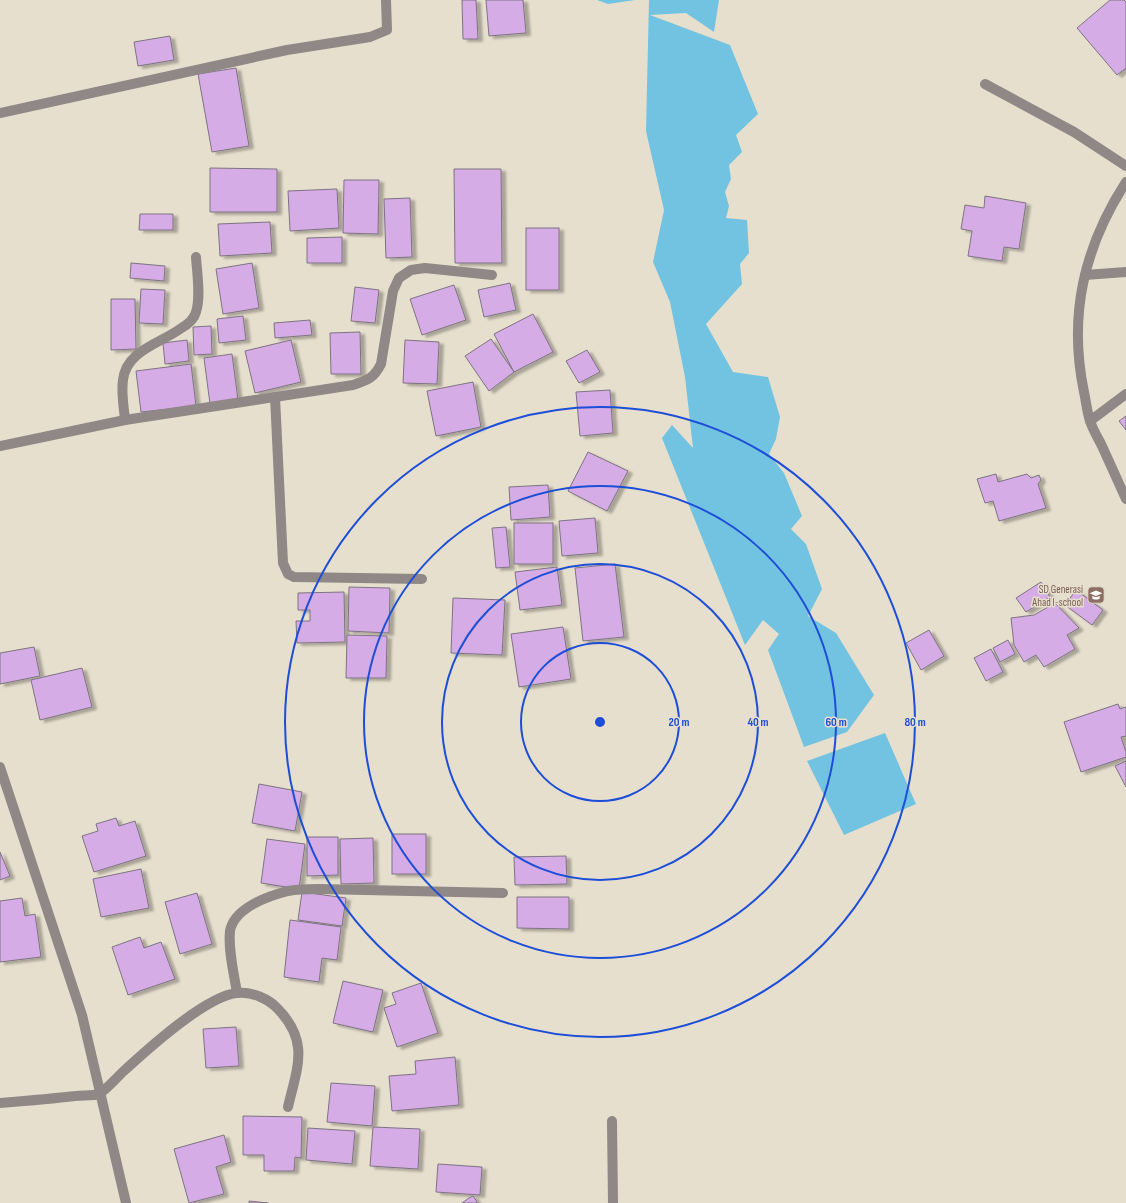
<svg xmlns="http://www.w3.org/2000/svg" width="1126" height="1203" font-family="'Sofia Sans Condensed',sans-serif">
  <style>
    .water { fill: #72c3e1 }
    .building { fill: #d5ace5; stroke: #7d7381; filter: url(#shadow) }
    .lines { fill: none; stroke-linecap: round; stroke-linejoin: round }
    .minor { stroke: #908787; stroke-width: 10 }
    .ring { fill: none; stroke: #1d4ed8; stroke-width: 2 }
    .labels { text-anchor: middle; stroke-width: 3; stroke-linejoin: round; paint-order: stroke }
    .education-label { font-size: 11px; fill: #785e54; stroke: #e7dfce; text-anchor: end }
    .centre { fill: #1d4ed8; stroke: #e7dfce; stroke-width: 2 }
    .ring-label { font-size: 12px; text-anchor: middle; font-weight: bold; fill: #1d4ed8; stroke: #e7dfce; stroke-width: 3; stroke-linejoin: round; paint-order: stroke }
  </style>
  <defs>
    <filter id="shadow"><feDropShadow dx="4.5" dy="2.5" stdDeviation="1" flood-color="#0004"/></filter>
  </defs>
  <rect width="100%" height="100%" fill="#e7dfce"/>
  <!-- water -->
  <g class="water">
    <polygon points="597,0 635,0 608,4"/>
    <polygon points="649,0 719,0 714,32 686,13 650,15 730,45 758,114 736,135 742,152 729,165 731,179 725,192 729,206 726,218 747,220 749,253 740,264 742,284 706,324 733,372 768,377 780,417 776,439 769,454 784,473 802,516 791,529 806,544 822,589 808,616 836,633 874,695 847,732 804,747 768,650 779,634 763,620 745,645 662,438 672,425 693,448 685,377 670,302 653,262 664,210 646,131"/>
    <polygon points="885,733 916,804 844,835 807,761"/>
  </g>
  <!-- building -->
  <g class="building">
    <polygon points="462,0 476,0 478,39 463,39"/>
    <polygon points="486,0 523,0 526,33 489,36"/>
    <polygon points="1110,0 1124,0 1126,2 1126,68 1117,75 1077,28"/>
    <polygon points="170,36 174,60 138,66 134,42"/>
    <polygon points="236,68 249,146 212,152 198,74"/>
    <polygon points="210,168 277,169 277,212 210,212"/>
    <polygon points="454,169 501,169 502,263 455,263"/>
    <polygon points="344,180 379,180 378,234 343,233"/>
    <polygon points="337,189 339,228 290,231 288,191"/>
    <polygon points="985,196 1026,203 1019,249 1004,247 1002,261 968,256 972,231 961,229 965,205 984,208"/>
    <polygon points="410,198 412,257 386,258 384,199"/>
    <polygon points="140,214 173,214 173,230 139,230"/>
    <polygon points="270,222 272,253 220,256 218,224"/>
    <rect x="526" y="228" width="33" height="62"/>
    <polygon points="342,237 342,263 307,263 307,238"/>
    <polygon points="131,263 165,266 164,281 130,278"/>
    <polygon points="252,263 259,308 223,314 216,269"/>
    <polygon points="510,283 516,310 484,317 478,290"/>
    <polygon points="454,285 466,320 422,335 410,299"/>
    <polygon points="355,287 379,290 375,323 351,321"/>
    <polygon points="141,289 165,290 163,324 139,323"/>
    <polygon points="111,299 135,299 136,349 111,350"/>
    <polygon points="533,314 553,352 514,372 494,334"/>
    <polygon points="243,316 246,340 219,343 217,319"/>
    <polygon points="310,320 312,335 275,338 274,323"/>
    <polygon points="211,326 212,354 194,355 193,327"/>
    <polygon points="360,332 361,374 331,374 330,333"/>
    <polygon points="491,339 514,372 489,391 465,356"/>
    <polygon points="187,340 189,361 165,364 163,343"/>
    <polygon points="291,340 301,382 255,393 245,351"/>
    <polygon points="405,340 439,342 437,384 403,383"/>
    <polygon points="587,350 600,372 579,383 566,361"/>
    <polygon points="232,354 238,400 210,404 204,358"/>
    <polygon points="191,364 196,406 141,412 136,371"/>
    <polygon points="473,382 481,427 436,436 427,391"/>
    <polygon points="610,390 613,433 580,436 576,392"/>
    <polygon points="1126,416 1126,430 1119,421"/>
    <polygon points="588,452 628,471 607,511 568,491"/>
    <polygon points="996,474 998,482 1027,474 1031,478 1039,475 1041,480 1038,484 1046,508 999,521 993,501 985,503 977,479"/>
    <polygon points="548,485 550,517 511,520 509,487"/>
    <polygon points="595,518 598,553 562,556 559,521"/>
    <rect x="514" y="523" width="39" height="41"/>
    <polygon points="506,527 510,567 496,568 492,528"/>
    <polygon points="615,564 624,637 583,641 575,568"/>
    <polygon points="557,567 562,605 520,610 515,572"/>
    <polygon points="1041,582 1050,597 1026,612 1016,598"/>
    <polygon points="349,587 390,588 389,633 348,631"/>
    <polygon points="1076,590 1103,610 1092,625 1065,605"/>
    <polygon points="344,592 345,642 297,643 296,621 310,621 310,610 298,610 298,593"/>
    <polygon points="453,598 505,600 502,655 451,653"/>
    <polygon points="1055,603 1079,628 1067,635 1075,649 1044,667 1036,655 1024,662 1014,645 1011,618 1034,615"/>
    <polygon points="563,627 571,679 519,687 511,634"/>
    <polygon points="929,630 944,656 921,670 906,643"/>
    <polygon points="347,635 387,636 386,678 346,678"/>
    <polygon points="1008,640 1015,654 1000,662 993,648"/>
    <polygon points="34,647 40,676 0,684 0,653"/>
    <polygon points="991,649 1003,672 986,681 974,658"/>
    <polygon points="82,668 92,707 40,720 31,680"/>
    <polygon points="1118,704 1120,709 1126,707 1126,736 1121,737 1126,752 1126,757 1081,772 1064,722"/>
    <polygon points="1126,761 1126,787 1115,766"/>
    <polygon points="259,784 302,792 295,831 252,823"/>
    <polygon points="116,818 119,826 135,821 146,856 94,872 82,836 98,831 96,824"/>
    <rect x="392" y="834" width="34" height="40"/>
    <polygon points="307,837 338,837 338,875 307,876"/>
    <polygon points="373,838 374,883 341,884 340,839"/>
    <polygon points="267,839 305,844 299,889 261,883"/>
    <polygon points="0,852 10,876 0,880"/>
    <polygon points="566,856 567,884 515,885 514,857"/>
    <polygon points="141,869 149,908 101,917 93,879"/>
    <polygon points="302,892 346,898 342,926 298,920"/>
    <polygon points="197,893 212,944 180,954 165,902"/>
    <polygon points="517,897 569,897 569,929 517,928"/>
    <polygon points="22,898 25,916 35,914 41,957 0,962 0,901"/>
    <polygon points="290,920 341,927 337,960 322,958 319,982 284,977"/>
    <polygon points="140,937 144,948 161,942 175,979 128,995 112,947"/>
    <polygon points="343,981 383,990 373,1032 333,1023"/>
    <polygon points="421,983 438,1033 397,1047 384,1008 396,1004 392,993"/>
    <polygon points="236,1027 239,1066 206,1068 203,1029"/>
    <polygon points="455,1057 459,1105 392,1111 389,1076 416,1074 415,1061"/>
    <polygon points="331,1083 375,1086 372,1126 327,1122"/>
    <polygon points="243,1116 302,1117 301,1158 295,1157 294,1171 264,1171 264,1155 243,1155"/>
    <polygon points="373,1127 420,1129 418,1169 370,1166"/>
    <polygon points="308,1128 355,1131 352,1164 306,1160"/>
    <polygon points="224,1135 231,1162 216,1167 224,1194 189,1203 174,1149"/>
    <polygon points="438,1164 482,1167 480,1195 436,1192"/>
    <polygon points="473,1196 478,1203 462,1203 469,1198"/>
    <polygon points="249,1201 268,1203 249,1203"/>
  </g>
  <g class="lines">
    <!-- minor -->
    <g class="minor">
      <polyline points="985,84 1074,132 1126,166"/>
      <polyline points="0,113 287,50 370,37 387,30 386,0"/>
      <path d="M1126,182C1084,247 1068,315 1084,392C1086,401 1087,412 1090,421C1093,430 1098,438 1102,446C1110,464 1118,481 1126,499"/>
      <polyline points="1085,275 1126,272"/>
      <polyline points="275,397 283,563 288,574 294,577 422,579"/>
      <path d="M125,420C124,408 121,393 123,380C126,351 159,344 180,329C187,325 194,320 196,312C201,297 197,273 196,257"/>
      <polyline points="1090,421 1126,394"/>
      <path d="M0,446L125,420L353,385C368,380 374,378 381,364L393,291L399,278L411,270L425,268L492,275"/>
      <polyline points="0,767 82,1015 126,1203"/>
      <path d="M237,993C234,973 228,951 230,931C234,908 268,896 288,891C298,889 309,889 319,889L503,893"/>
      <path d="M0,1103C25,1101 50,1099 75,1096C82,1095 93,1096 99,1094C105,1091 120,1074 126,1069C149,1048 206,996 237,993C251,991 269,999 278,1009C310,1042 297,1068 288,1107"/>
      <polyline points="612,1121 613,1203"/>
    </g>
  </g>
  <!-- distance rings -->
  <g class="ring">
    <circle cx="600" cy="722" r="79"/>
    <circle cx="600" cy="722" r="158"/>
    <circle cx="600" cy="722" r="236"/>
    <circle cx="600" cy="722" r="315"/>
  </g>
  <!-- icons -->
  <defs>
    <symbol id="school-square" viewBox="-11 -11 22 22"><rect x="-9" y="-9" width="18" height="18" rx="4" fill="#8d6e63" stroke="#e7dfce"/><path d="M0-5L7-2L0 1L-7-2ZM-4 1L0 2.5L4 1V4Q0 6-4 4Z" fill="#fff"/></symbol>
  </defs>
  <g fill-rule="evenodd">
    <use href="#school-square" x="1086" y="585" width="20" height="20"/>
  </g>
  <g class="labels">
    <!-- education labels -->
    <g class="education-label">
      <text x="1083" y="593">SD Generasi<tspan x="1083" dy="13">Ahad I-school</tspan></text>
    </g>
  </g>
  <circle cx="600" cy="722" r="6" class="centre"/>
  <g class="ring-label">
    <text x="679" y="726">20 m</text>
    <text x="758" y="726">40 m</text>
    <text x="836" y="726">60 m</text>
    <text x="915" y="726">80 m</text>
  </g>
</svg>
